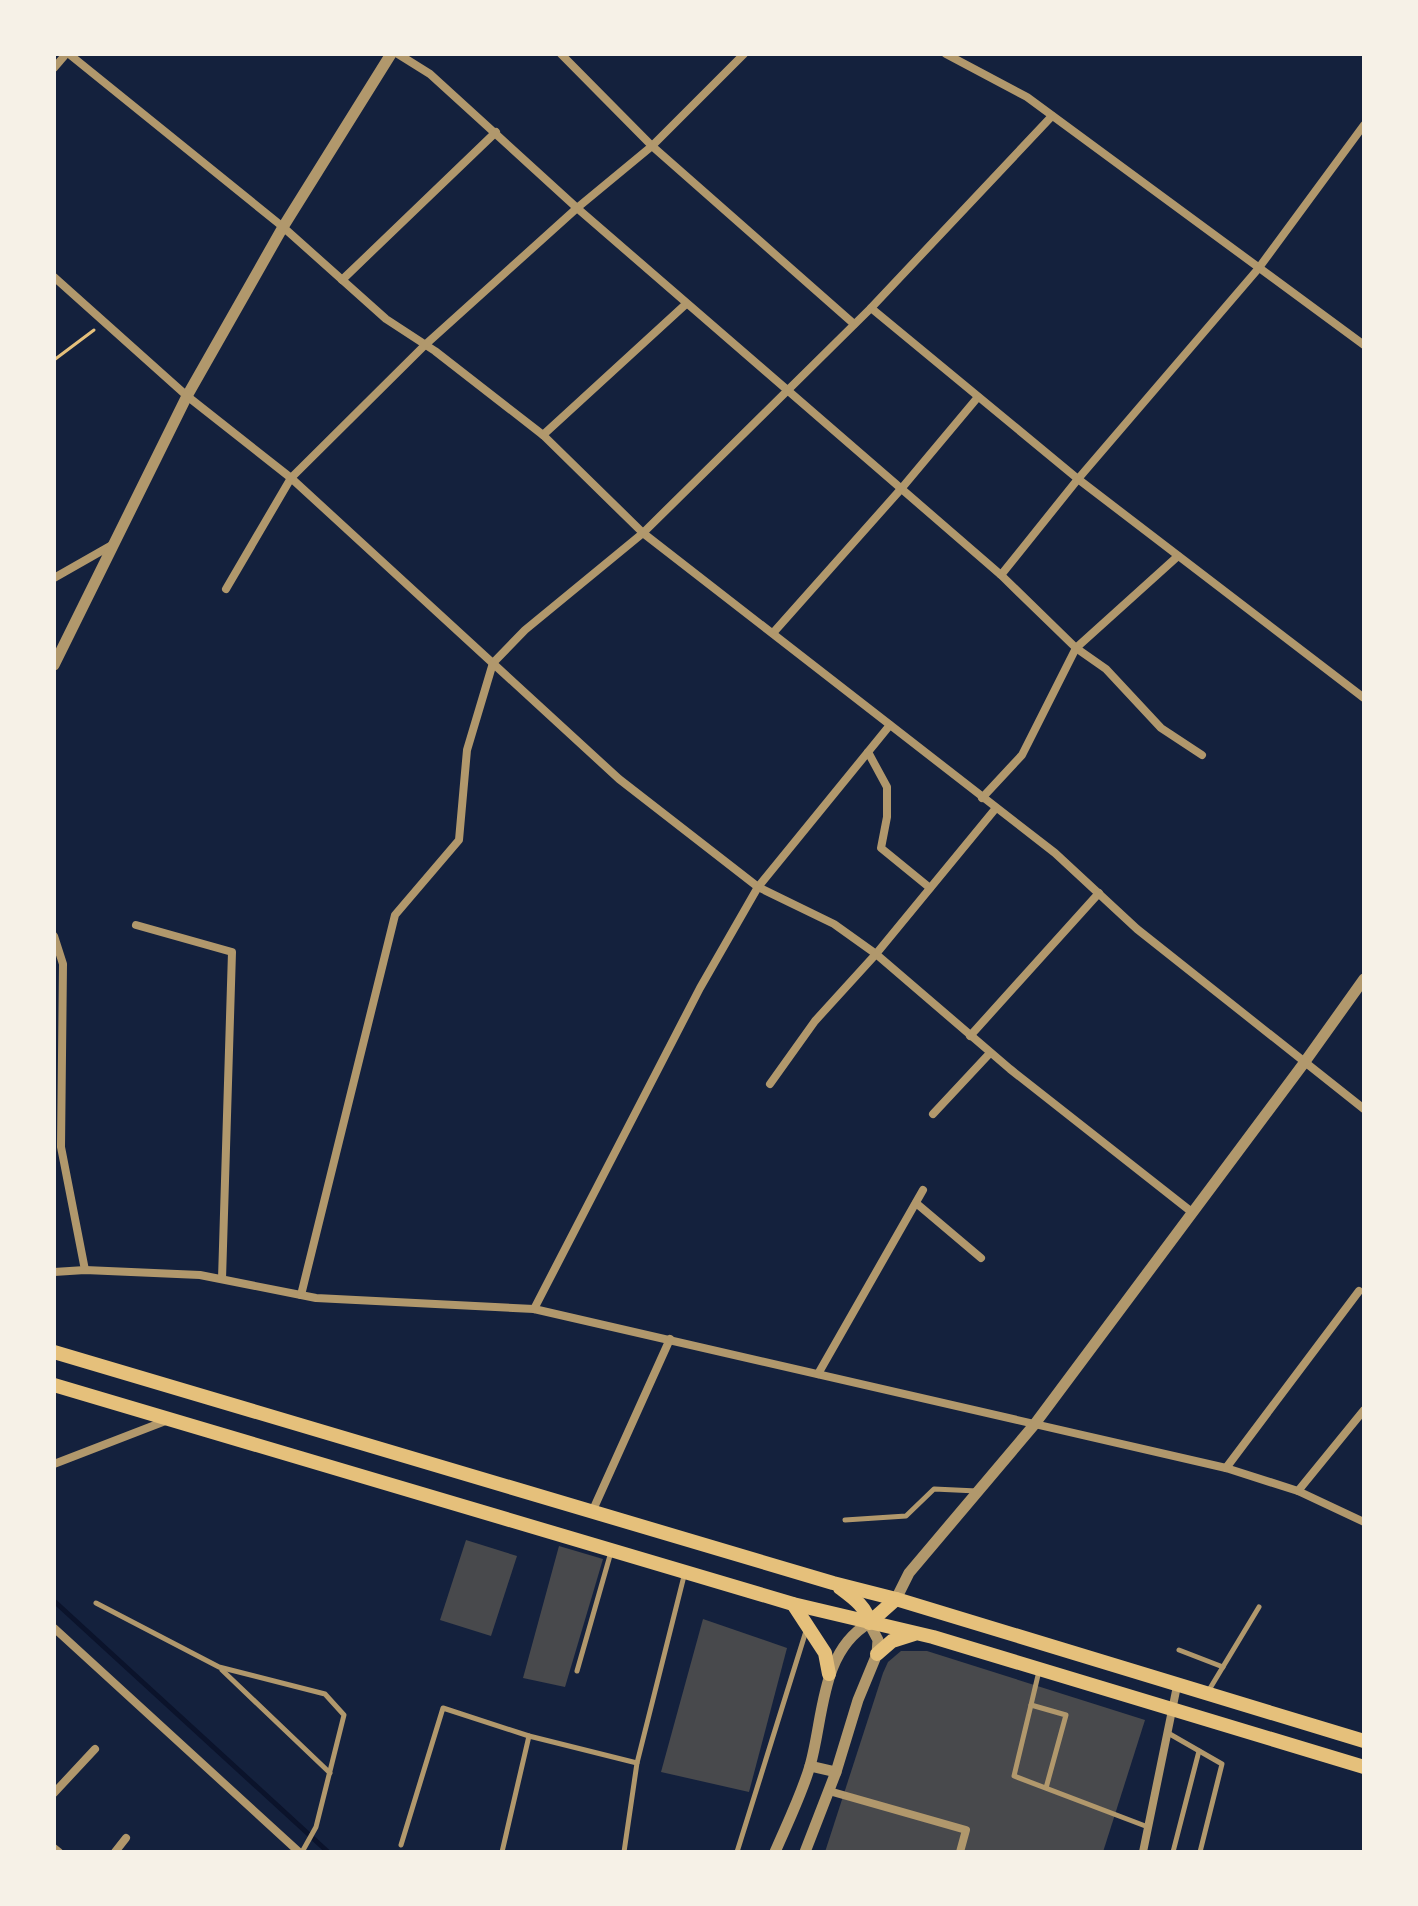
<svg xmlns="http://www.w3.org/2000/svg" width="1418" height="1906" font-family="Barlow,sans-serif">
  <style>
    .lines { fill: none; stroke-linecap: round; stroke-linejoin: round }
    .stream { stroke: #0b132b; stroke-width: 5 }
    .building { fill: #48494c }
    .path { stroke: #e5c07b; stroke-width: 3 }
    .service { stroke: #b1986c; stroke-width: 5 }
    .minor { stroke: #b1986c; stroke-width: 8 }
    .tertiary { stroke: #b1986c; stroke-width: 11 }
    .primary { stroke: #e5c07b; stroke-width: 14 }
  </style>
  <rect width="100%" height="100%" fill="#14213d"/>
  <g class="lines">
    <!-- stream -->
    <polyline class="stream" points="54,1601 328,1852"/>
  </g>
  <!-- building -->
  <g class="building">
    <polygon points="466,1540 517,1556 491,1636 440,1620"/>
    <polygon points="559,1546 603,1559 565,1687 523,1678"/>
    <polygon points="703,1619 787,1648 749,1792 661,1772"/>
    <polygon points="901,1651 927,1651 1145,1720 1103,1852 825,1852 883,1673 888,1662"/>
  </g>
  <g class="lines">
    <!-- path -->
    <polyline class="path" points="54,360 94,330"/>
    <!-- service -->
    <g class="service">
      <polyline points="845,1520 906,1516 934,1489 977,1491"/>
      <polyline points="96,1603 219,1667 325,1694 344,1715 316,1827 302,1852"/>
      <polyline points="1179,1650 1223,1667"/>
      <polyline points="222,1670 330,1773"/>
      <polyline points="577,1671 611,1552"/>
      <polyline points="1209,1690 1259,1607"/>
      <polyline points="1031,1705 1039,1671"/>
      <polyline points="1168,1733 1222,1764 1200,1852"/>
      <polyline points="1046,1788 1066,1715 1031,1705 1014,1776 1148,1827"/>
      <polyline points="401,1845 443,1708 529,1736 637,1763"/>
      <polyline points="502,1852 529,1736"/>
      <polyline points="624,1852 637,1763 684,1576"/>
      <polyline points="737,1852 806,1631"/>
      <polyline points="1173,1852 1199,1751"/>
    </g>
    <!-- minor -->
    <g class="minor">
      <polyline points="69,54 283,227 386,319 435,351 543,435 643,533 1055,853 1137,929 1364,1109"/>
      <polyline points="398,54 430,74 577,208 1001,575 1076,648 1106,669 1161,728 1202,755"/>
      <polyline points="561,54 652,146 854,324"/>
      <polyline points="946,54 1027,97 1364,345"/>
      <polyline points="54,68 66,54"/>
      <polyline points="54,277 187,396 291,478 619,779 758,887 834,924 876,954 1010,1069 1193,1213"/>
      <polyline points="342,280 496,132"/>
      <polyline points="871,308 1078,479 1364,698"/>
      <polyline points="543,435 686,304"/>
      <polyline points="1001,575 1078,479 1258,269 1364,125"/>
      <polyline points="54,578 112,545"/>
      <polyline points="226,589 291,478 425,345 577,208 652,146 744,54"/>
      <polyline points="773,633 901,489 978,397"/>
      <polyline points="868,752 887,787 887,817 881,848 930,888"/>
      <polyline points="982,798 1022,755 1076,648 1178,556"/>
      <polyline points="136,925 232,952 222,1279"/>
      <polyline points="54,936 63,964 61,1147 85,1270"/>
      <polyline points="970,1036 1099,893"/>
      <polyline points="770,1084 815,1021 876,954 996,808"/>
      <polyline points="933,1114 990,1053"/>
      <polyline points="916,1203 981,1258"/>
      <polyline points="54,1272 85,1270 200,1275 316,1298 534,1309 1226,1468 1298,1491 1364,1522"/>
      <polyline points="301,1295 395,915 459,840 467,750 493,663 525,630 643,533 871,308 1052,116"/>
      <polyline points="534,1309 700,988 758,887 890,725"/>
      <polyline points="818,1374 923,1190"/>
      <polyline points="54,1464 168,1420"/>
      <polyline points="1226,1468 1359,1291"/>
      <polyline points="1298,1491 1364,1410"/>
      <polyline points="592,1512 670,1339"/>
      <polyline points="54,1628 299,1852"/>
      <polyline points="829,1791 966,1830 960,1852"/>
      <polyline points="54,1793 95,1749"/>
      <polyline points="54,1848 59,1852"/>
      <polyline points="115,1852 126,1838"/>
      <polyline points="1143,1852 1177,1686"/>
    </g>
    <!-- tertiary -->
    <g class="tertiary">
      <polyline points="54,665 187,396 283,227 391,54"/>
      <polyline points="896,1599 909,1573 1034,1425 1304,1063 1364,979"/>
      <polyline points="810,1766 836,1772"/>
      <path d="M775,1852C787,1824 801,1796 810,1766C824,1717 820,1652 869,1623L878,1640L877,1654L858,1700L836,1772L805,1852"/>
    </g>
    <!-- primary -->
    <g class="primary">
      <polyline points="54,1352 833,1583 896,1599 1364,1741"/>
      <polyline points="54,1385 793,1604 933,1637 1364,1767"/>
      <path d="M840,1588C852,1597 867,1607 869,1623L896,1599"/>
      <polyline points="793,1604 825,1653 829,1674"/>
      <polyline points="877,1654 892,1641 914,1634"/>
    </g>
  </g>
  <!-- border -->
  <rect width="1418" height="1906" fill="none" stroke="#f6f1e7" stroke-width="112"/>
</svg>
